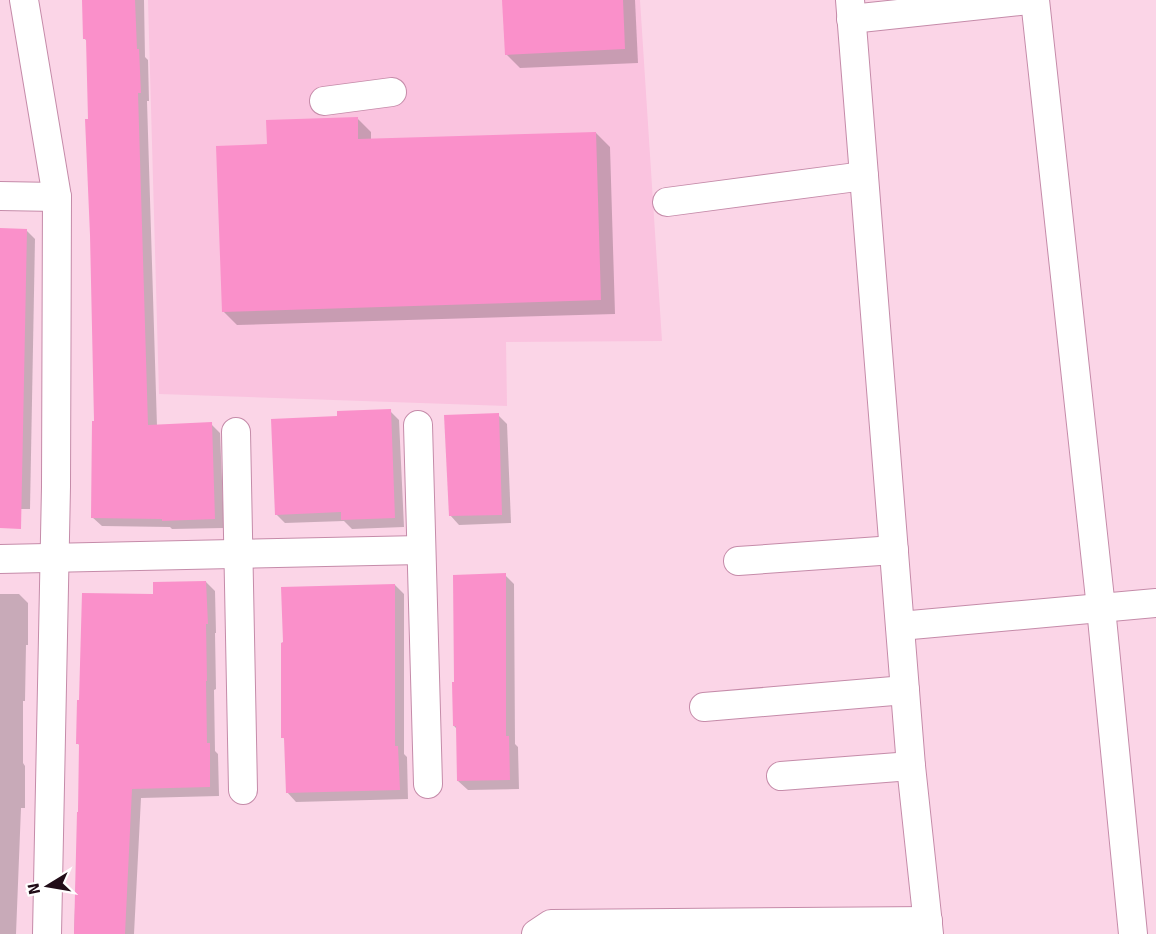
<svg xmlns="http://www.w3.org/2000/svg" width="1156" height="934" font-family="Signika,sans-serif">
  <style>
    .built { fill: #fac3df }
    .shadow { fill: #0003 }
    .building { fill: #fa90ca }
    .lines { fill: none; stroke-linecap: round; stroke-linejoin: round }
    .minor-casing { stroke: #c58ba9; stroke-width: 30 }
    .minor { stroke: #fff; stroke-width: 28 }
  </style>
  <rect width="100%" height="100%" fill="#fbd5e7"/>
  <!-- built -->
  <polygon class="built" points="148,0 640,0 662,341 506,342 507,406 159,394"/>
  <!-- shadow -->
  <g class="shadow">
    <polygon points="84,0 144,0 145,57 148,60 149,101 147,101 157,426 211,424 220,433 224,528 172,529 170,527 102,526 92,517 96,423 90,120 87,41 84,38"/>
    <polygon points="504,0 635,0 638,63 520,68 506,54"/>
    <polygon points="357,118 371,132 371,140 596,133 610,147 615,314 237,325 223,311 268,146"/>
    <polygon points="0,230 26,230 35,239 30,509 0,509"/>
    <polygon points="390,411 399,420 404,527 352,529 344,521 285,523 276,514"/>
    <polygon points="498,415 507,424 511,523 459,525 450,515"/>
    <polygon points="505,575 514,584 515,744 518,747 519,789 468,790 458,781 457,729 454,726"/>
    <polygon points="206,582 215,591 216,633 215,633 216,689 214,690 215,751 218,754 219,796 141,798 134,934 74,934 81,746 78,744 155,595"/>
    <polygon points="395,585 404,594 404,754 407,757 408,799 296,802 287,792 285,740 283,737"/>
    <polygon points="0,594 19,594 28,603 28,645 26,645 25,701 23,701 23,763 25,766 25,808 21,808 16,934 0,934"/>
  </g>
  <!-- building -->
  <g class="building">
    <polygon points="82,0 135,0 137,49 139,49 141,93 138,93 148,425 212,422 215,519 162,521 162,519 91,518 92,421 94,421 90,235 85,119 88,119 86,39 83,39"/>
    <polygon points="502,0 623,0 625,49 505,55"/>
    <polygon points="358,117 358,139 596,132 601,300 222,312 216,146 267,144 266,120"/>
    <polygon points="0,228 27,229 21,529 0,528"/>
    <polygon points="391,409 395,518 341,520 341,512 275,515 271,419 337,416 337,411"/>
    <polygon points="499,413 502,515 449,516 444,415"/>
    <polygon points="506,573 506,736 509,736 510,780 457,781 456,726 453,726 452,682 454,682 453,575"/>
    <polygon points="206,581 208,624 206,624 207,681 206,681 207,743 210,743 210,787 132,789 125,934 74,934 77,812 78,812 79,744 76,744 77,700 79,700 82,593 153,594 153,582"/>
    <polygon points="395,584 395,746 398,746 400,790 286,793 284,738 281,738 281,643 283,642 281,587"/>
  </g>
  <g class="lines">
    <defs>
      <g id="minor">
        <polyline points="24,0 57,197 56,487 47,934"/>
        <polyline points="850,0 911,766 929,934"/>
        <polyline points="1035,0 1101,608 1133,934"/>
        <polyline points="851,19 1029,0"/>
        <polyline points="324,101 392,92"/>
        <polyline points="0,196 57,197"/>
        <polyline points="667,202 864,176"/>
        <polyline points="418,425 428,784"/>
        <polyline points="236,432 243,790"/>
        <polyline points="0,559 421,550"/>
        <polyline points="738,561 894,550"/>
        <polyline points="900,626 1156,603"/>
        <polyline points="704,707 905,690"/>
        <polyline points="781,776 911,766"/>
        <polyline points="536,934 551,924 928,921"/>
      </g>
    </defs>
    <!-- minor casing -->
    <use href="#minor" class="minor-casing"/>
    <!-- minor -->
    <use href="#minor" class="minor"/>
  </g>
  <!-- north arrow -->
  <g transform="translate(48 886) rotate(259)" stroke="#ffffff" stroke-width="4.5" paint-order="stroke">
  <path d="M0-4.5L10 22L0 15L-10 22Z" fill="#210d18"/>
  <text y="-9" font-size="16" font-weight="bold" text-anchor="middle" fill="#210d18">N</text>
  </g>
</svg>
